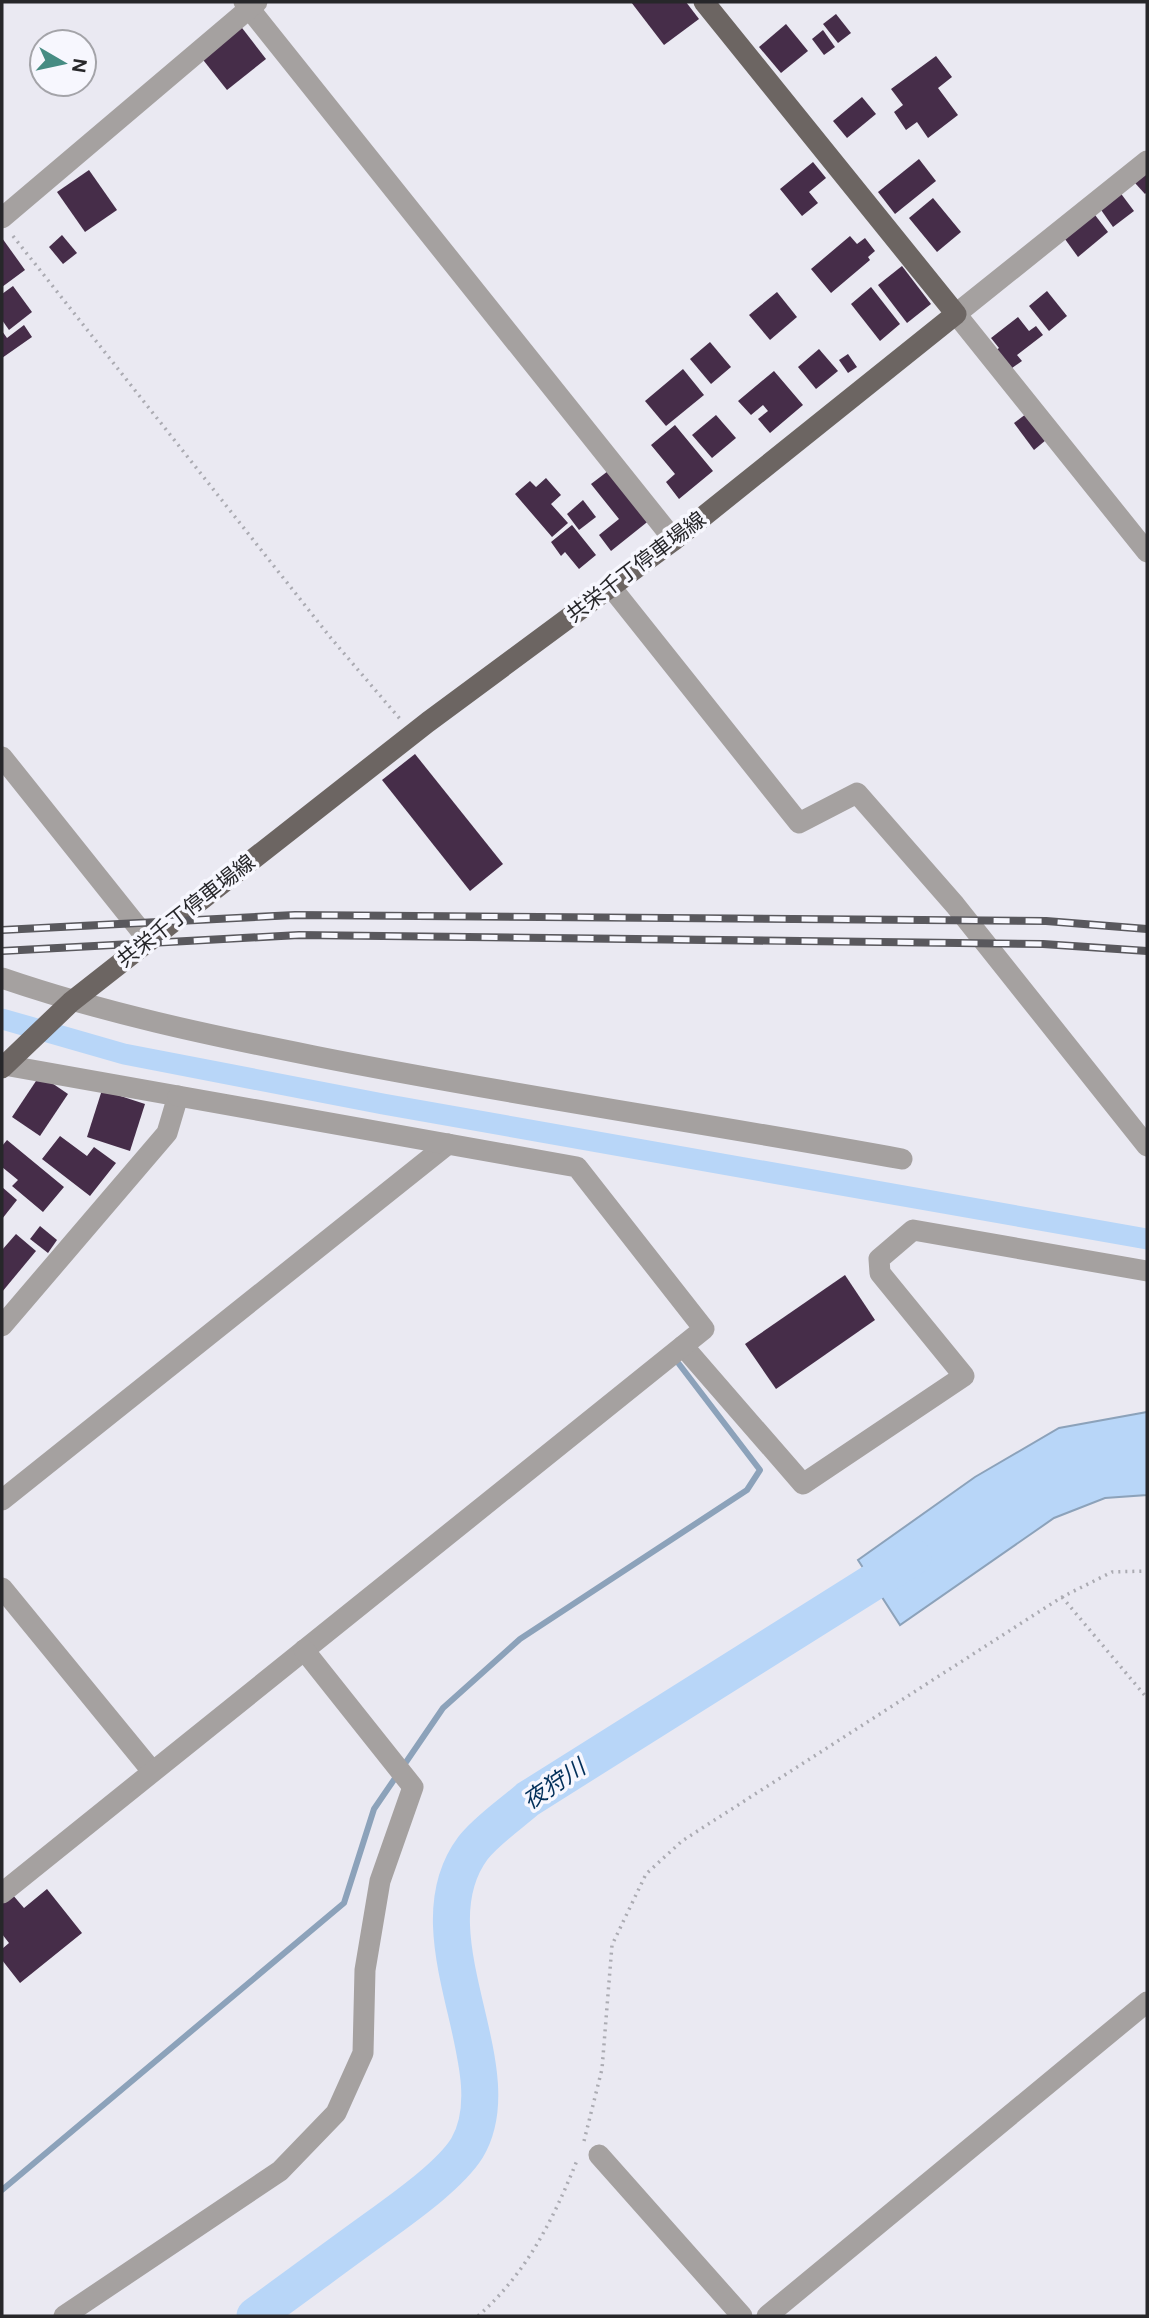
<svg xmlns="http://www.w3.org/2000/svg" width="1149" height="2318" font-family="'DM Sans','Noto Sans JP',sans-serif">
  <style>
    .water { fill: #b8d6f8; stroke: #8ca2ba; stroke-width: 2 }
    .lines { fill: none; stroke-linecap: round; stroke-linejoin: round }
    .stream { stroke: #8ca2ba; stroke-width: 6 }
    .canal { stroke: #b8d6f8; stroke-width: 21 }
    .river { stroke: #b8d6f8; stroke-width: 37 }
    .building { fill: #462d49 }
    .path { stroke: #ababb2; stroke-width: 3.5; stroke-dasharray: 2 5; stroke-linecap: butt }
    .minor { stroke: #a5a1a0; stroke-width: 21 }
    .major { stroke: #6c6562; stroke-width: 21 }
    .rail-casing { stroke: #59585d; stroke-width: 8 }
    .rail { stroke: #f7f7fe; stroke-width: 5; stroke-dasharray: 16; stroke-linecap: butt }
    .labels { text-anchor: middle; stroke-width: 7; stroke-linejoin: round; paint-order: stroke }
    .street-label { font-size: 21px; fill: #27272a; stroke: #f7f7fe }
    .water-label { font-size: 23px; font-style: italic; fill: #03305a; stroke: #f7f7fe }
  </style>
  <rect width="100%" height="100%" fill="#eae9f2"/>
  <!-- water -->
  <polygon class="water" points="1147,1412 1147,1495 1105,1498 1054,1518 900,1625 858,1560 975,1477 1059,1428"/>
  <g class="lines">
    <!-- stream -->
    <polyline class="stream" points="2,2190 344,1903 374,1809 443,1708 520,1639 747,1490 760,1470 679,1364"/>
    <!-- canal -->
    <polyline class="canal" points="2,1019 124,1054 383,1104 1147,1239"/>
    <!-- river -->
    <path class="river" d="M255,2316C297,2286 338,2255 380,2225C406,2206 450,2175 467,2148C515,2068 408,1935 473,1848C487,1830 511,1814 528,1799L913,1557"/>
  </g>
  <!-- building -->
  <g class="building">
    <polygon points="631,2 686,2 699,19 664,45"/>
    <polygon points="836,14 851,33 838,43 823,24"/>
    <polygon points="239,24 266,59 227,90 200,56"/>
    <polygon points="786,24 808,51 781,73 759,47"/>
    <polygon points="823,30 835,47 824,55 812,39"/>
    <polygon points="936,56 952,77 938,88 958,115 928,138 917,122 906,130 894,112 903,105 891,89"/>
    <polygon points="862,97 876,114 847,138 833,121"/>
    <polygon points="919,159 936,181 895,214 878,192"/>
    <polygon points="813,162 826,178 809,192 818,203 802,216 780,189"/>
    <polygon points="89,170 117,210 85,232 57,192"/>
    <polygon points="1147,171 1147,192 1145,194 1135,183"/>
    <polygon points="1119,191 1134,211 1113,227 1099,207"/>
    <polygon points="933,198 961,232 937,252 909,218"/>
    <polygon points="1092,211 1108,232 1078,257 1062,235"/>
    <polygon points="62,235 77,253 63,264 49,247"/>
    <polygon points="850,236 857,244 865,238 875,251 868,257 870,260 831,293 811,269"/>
    <polygon points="2,238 25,270 2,287"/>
    <polygon points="902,266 931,304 907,323 878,285"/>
    <polygon points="13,286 32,312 9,330 2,320 2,294"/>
    <polygon points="871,287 900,324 880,341 851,304"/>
    <polygon points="1047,291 1067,316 1049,331 1029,306"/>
    <polygon points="777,292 797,317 770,340 749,315"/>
    <polygon points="1018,317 1029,331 1036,326 1043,335 1017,355 1022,361 1005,373 991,354 999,348 991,338"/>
    <polygon points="24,325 32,337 2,358 2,331 7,338"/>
    <polygon points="710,342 731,367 711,384 690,359"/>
    <polygon points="819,349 838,371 816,389 798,367"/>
    <polygon points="848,354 857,367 848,373 839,360"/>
    <polygon points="683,369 704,395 666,426 645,401"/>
    <polygon points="774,371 803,405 770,433 758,419 768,411 763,405 751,415 738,401"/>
    <polygon points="1026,414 1046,440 1034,450 1014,423"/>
    <polygon points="716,415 736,438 712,458 692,435"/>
    <polygon points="675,425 713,471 679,499 666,482 675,474 651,445"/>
    <polygon points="612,468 651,519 611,551 599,535 619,519 591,484"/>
    <polygon points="546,478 561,495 551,504 568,523 552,537 515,494 530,481 536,487"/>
    <polygon points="583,500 596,517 579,530 567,514"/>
    <polygon points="572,525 596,555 579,569 565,552 561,556 551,542"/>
    <polygon points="415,754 503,864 470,891 382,780"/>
    <polygon points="40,1075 68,1094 40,1136 12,1117"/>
    <polygon points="102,1090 145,1104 130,1151 87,1137"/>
    <polygon points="60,1136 87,1156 94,1147 116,1163 90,1196 42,1159"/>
    <polygon points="7,1140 64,1187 43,1212 12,1186 18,1180 2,1167 2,1146"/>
    <polygon points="2,1187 17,1200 2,1219"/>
    <polygon points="40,1226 57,1240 48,1253 30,1239"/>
    <polygon points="16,1234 36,1251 2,1292 2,1250"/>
    <polygon points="845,1275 875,1320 776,1389 745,1344"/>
    <polygon points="47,1889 82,1933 20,1983 2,1960 2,1949 9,1943 2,1934 2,1902 12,1894 24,1908"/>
  </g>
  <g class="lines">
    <!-- path -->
    <g class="path">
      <polyline points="13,236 330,637 400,719"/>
      <polyline points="1062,1597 1147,1698"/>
      <polyline points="584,2141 602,2069 612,1945 646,1874 682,1841 1062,1597 1112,1572 1147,1571"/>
      <path d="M478,2316C527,2273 554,2218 578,2158"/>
    </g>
    <!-- minor -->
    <g class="minor">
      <polyline points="244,2 674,540"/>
      <polyline points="1147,161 956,314 1147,552"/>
      <polyline points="2,218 257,2"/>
      <polyline points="611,587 799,823 857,793 955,905 1147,1146"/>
      <polyline points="2,757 149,941"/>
      <path d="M2,978C104,1013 208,1035 314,1056C509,1095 706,1123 902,1159"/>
      <polyline points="2,1326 167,1133 178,1096 4,1065"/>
      <polyline points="683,1346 803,1484 964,1376 880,1273 879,1259 913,1230 1147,1271"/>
      <polyline points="2,1500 448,1144"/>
      <polyline points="2,1588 152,1771"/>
      <polyline points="2,1893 704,1329 577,1167 178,1096"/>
      <polyline points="599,2155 742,2316"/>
      <polyline points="64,2316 280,2171 336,2113 363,2053 365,1970 380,1881 413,1787 304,1650"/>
      <polyline points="767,2316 1147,2002"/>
    </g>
    <!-- major -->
    <polyline class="major" points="2,1068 71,1002 428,722 674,540 956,314 704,2"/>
    <defs>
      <g id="rail">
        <polyline points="2,930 295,915 1046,921 1147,929"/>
        <polyline points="2,951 299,935 1043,944 1147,951"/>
      </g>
    </defs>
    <!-- rail casing -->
    <use href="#rail" class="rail-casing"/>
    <!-- rail -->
    <use href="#rail" class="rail"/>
  </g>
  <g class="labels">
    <!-- street labels -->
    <g class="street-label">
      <text transform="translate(636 567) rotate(-37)" y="7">共栄千丁停車場線</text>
      <text transform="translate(186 911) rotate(-38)" y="7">共栄千丁停車場線</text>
    </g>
    <!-- water labels -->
    <g class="water-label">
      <text transform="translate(554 1784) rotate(-34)" y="8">夜狩川</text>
    </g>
  </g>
  <!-- border -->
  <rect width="1149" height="2318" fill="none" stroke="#27272a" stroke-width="7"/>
  <!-- north arrow -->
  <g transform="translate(63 63) rotate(99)"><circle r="33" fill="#f7f7fe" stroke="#a4a4a9" stroke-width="2"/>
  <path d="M0-5L12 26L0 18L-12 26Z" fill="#468c83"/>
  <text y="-10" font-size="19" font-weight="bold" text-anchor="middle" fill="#27272a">N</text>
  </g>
</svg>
